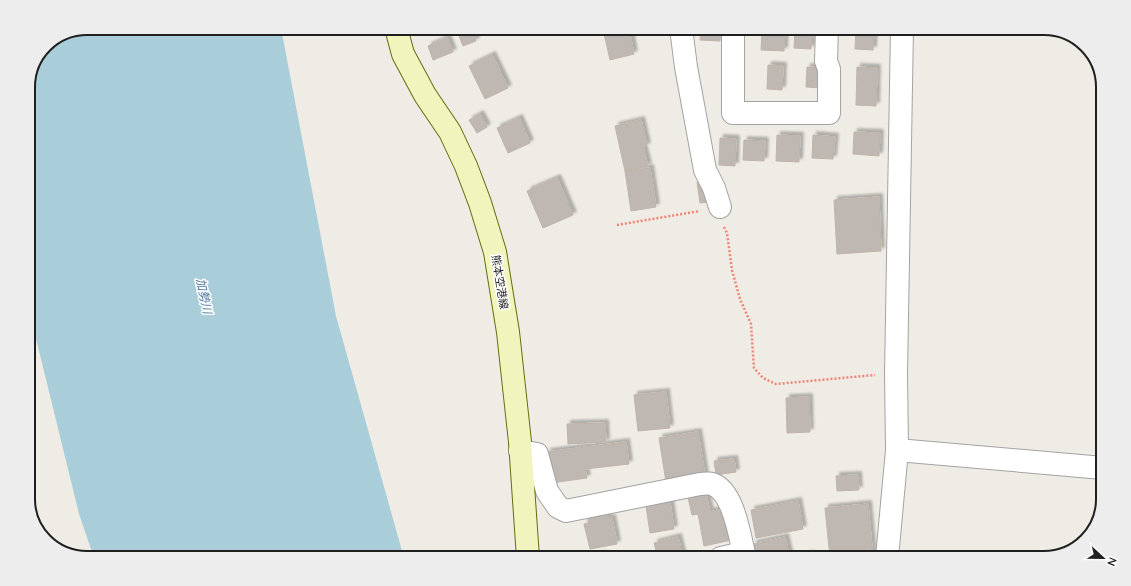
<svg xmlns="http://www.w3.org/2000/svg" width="1131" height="586" font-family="Quicksand,'Noto Sans JP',sans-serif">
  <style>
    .water { fill: #a9ced9 }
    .building { fill: #bfb8b2; stroke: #bfb3a9; filter: url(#shadow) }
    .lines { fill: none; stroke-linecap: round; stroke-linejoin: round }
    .minor-casing { stroke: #a3a3a3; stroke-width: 24 }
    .secondary-casing { stroke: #626e0d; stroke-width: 24 }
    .path { stroke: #f08476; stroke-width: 2.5; stroke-dasharray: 2 2; stroke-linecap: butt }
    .minor { stroke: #fff; stroke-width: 22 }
    .secondary { stroke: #f1f5bd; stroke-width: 22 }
    .labels { text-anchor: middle; stroke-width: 3; stroke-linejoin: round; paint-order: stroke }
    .street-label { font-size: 11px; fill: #1f1f1f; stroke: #fff }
    .water-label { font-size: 12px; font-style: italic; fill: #4f76a0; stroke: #fff }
    .rim { fill: none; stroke: #1f1f1f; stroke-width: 2 }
  </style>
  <defs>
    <filter id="shadow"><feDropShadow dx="3.5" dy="-3.5" stdDeviation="1" flood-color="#0004"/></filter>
  </defs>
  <rect width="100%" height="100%" fill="#efece5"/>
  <!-- water -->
  <polygon class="water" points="87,28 281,28 336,316 404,558 94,558 79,514 28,306 28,83 45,45"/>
  <!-- building -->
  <g class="building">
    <polygon points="456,28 471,28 476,41 463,46"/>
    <polygon points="607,28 634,28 629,29 634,54 610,60 603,29"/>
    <polygon points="701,28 721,28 720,41 700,40"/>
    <polygon points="762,28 785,28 784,51 761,50"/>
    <polygon points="795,28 812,28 811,49 794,48"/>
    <polygon points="856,28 874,28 873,50 855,49"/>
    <polygon points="447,38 453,52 433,60 428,46"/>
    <polygon points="492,55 508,88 485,99 469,66"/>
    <polygon points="768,65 783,66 782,90 767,89"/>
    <polygon points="807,67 822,68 821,88 806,87"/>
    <polygon points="857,67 877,68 876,106 856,105"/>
    <polygon points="480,114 487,127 477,133 469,120"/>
    <polygon points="519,118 530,143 508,153 497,128"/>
    <polygon points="641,120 647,146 643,147 648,166 625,171 615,126"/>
    <polygon points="854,132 880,133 879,156 853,154"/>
    <polygon points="777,135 800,136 799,162 776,161"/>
    <polygon points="813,135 835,137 833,159 812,158"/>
    <polygon points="720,138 736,139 735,166 719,165"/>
    <polygon points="744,140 765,141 764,161 743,160"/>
    <polygon points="650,168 656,207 631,211 625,171"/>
    <polygon points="557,178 573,215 543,228 527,191"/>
    <polygon points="706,181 709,202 700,203 697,182"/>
    <polygon points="879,197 881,251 837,254 834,200"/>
    <polygon points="666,392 670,428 638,431 634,395"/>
    <polygon points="809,397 810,432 787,433 786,398"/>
    <polygon points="605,423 606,442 568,444 567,424"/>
    <polygon points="698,432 705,476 666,482 659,438"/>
    <polygon points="626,442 629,464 585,469 587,478 551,483 547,452"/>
    <polygon points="734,459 736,472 716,475 714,461"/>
    <polygon points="858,475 859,490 837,491 836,476"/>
    <polygon points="705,489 710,512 725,508 732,540 704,546 698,514 692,515 687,493"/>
    <polygon points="798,501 803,529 756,538 751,510"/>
    <polygon points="670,502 674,529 650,533 646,506"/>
    <polygon points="868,504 873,558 830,558 825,508"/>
    <polygon points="606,512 608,519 612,518 617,544 590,549 584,524 589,523 588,516"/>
    <polygon points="678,537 683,558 658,558 654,543"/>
    <polygon points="785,537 790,558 756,558 753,544"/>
    <polygon points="603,554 604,558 584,558"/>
    <polygon points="811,554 812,558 794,558"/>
  </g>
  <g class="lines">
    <defs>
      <g id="minor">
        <polyline points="681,28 686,67 705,170 714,188 720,207"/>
        <polyline points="733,28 733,113 829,113 829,69 826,61 827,28"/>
        <polyline points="897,450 1103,468"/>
        <path d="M520,451L537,454L547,491L558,507L566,511L700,484C703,484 709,483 712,484C734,491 740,538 745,558"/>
        <polyline points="721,558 743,553"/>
        <polyline points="887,558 897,450 896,374 902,28"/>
      </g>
      <polyline id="secondary" points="396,28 403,54 425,95 450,132 466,166 480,203 495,252 508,332 520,442 528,558"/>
    </defs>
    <!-- minor casing -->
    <use href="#minor" class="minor-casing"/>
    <!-- secondary casing -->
    <use href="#secondary" class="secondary-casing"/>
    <!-- path -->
    <g class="path">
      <polyline points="617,225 700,211"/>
      <polyline points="724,227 727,233 732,270 740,299 751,324 754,368 763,378 776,384 875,375"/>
    </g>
    <!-- minor -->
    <use href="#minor" class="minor"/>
    <!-- secondary -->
    <use href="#secondary" class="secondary"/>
  </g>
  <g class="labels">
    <!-- street labels -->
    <g class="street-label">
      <text transform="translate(500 282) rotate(81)" y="4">熊本空港線</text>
    </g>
    <!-- water labels -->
    <g class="water-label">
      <text transform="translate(204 296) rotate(78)" y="4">加勢川</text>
    </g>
  </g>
  <!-- crop -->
  <path d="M0 0H1131V586H0ZM87 35H1044A52 52 0 0 1 1096 87V499A52 52 0 0 1 1044 551H87A52 52 0 0 1 35 499V87A52 52 0 0 1 87 35Z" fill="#ededed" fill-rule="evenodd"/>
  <path class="rim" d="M87 35H1044A52 52 0 0 1 1096 87V499A52 52 0 0 1 1044 551H87A52 52 0 0 1 35 499V87A52 52 0 0 1 87 35Z"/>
  <!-- north arrow -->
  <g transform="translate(1103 558) rotate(112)" stroke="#ffffff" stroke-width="3" paint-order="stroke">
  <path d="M0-3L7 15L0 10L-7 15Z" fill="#1f1f1f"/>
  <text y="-6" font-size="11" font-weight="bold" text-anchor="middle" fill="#1f1f1f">N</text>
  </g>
</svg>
